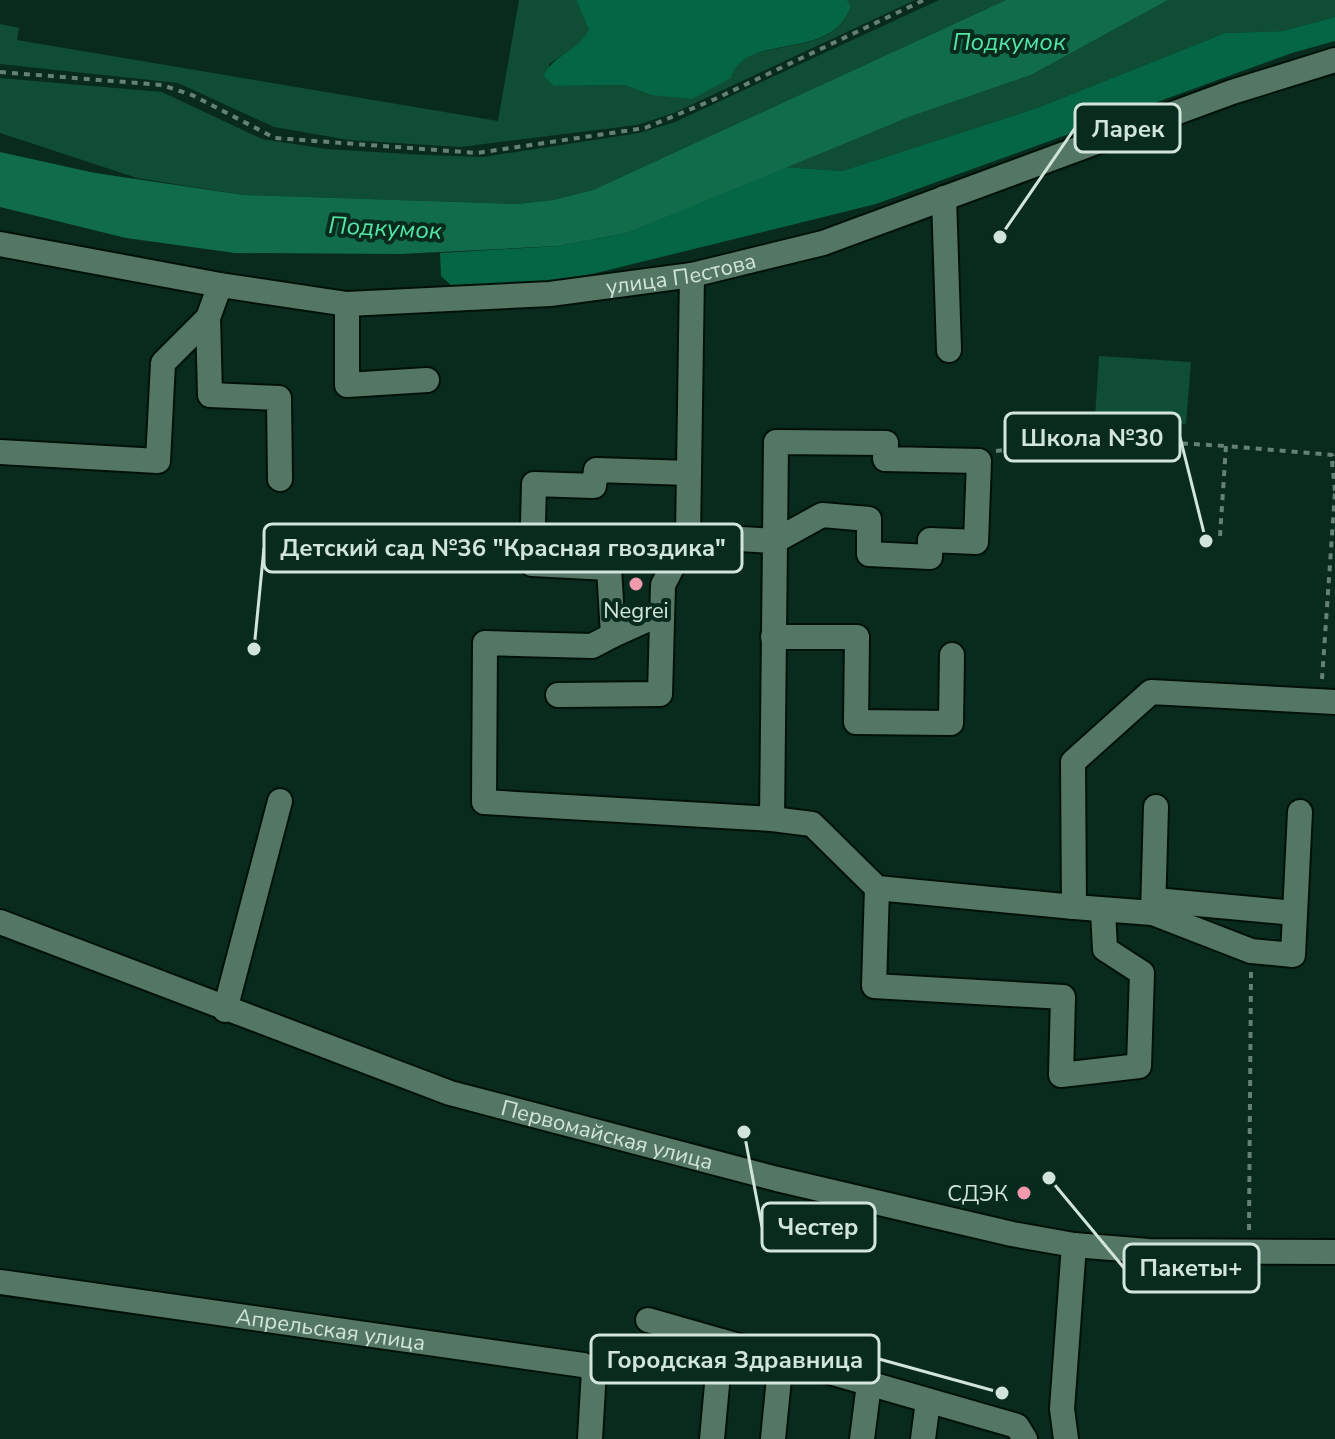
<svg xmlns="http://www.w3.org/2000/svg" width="1335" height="1439" font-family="'Nunito Sans',sans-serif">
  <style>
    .green { fill: #104d35 }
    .forest { fill: #046645 }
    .water { fill: #106c4a }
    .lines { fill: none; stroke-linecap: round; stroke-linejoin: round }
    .minor-casing { stroke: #001208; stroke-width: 28 }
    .path { stroke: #658174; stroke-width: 4; stroke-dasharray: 6 6; stroke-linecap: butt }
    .minor { stroke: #547765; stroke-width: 24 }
    .poi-dot { fill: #f29aad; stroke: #082b1d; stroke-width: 3 }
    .labels { text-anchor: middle; stroke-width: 8; stroke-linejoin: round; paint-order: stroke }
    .street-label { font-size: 22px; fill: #d2e5db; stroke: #082b1d }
    .poi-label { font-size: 22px; fill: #d2e5db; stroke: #082b1d }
    .water-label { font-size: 24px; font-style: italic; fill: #53e4a7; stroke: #082b1d }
    .leader { fill: none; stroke: #d2e5db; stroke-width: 3 }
    .callout-dot { fill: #d2e5db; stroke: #082b1d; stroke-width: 3 }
    .callout { fill: #082b1d; stroke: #d2e5db; stroke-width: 3 }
    .callout-label { font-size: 24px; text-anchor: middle; font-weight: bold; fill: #d2e5db }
  </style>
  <rect width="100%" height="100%" fill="#082b1d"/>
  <!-- green -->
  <g class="green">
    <path d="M519,0H576L590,29L584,41L549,64L554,86L624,85L651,95L735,65C768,37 835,57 851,6L847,0H915L674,113L637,125L460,147L349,140L274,127L178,83L0,64V24L19,28L17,40L498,121Z"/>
    <polygon points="939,0 1006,0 593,190 553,200 517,204 244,195 137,178 0,133 0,78 162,92 262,139 326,149 425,155 483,157 639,133 675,122"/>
    <polygon points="1168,0 1335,0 1335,17 1283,31 1225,33 1037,108 842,171 783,167 909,117 1031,75"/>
    <polygon points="1099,356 1191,362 1186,424 1095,418"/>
  </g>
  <!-- forest -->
  <g class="forest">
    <path d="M576,0H847L851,6C832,64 745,30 731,78L692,99L651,95L624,85L554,86L544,76C553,54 580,51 589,29Z"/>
    <polygon points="1335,17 1335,41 1292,53 876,204 572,279 489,289 451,285 441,276 440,253 558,246 627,233 783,167 842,171 1037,108 1225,33 1283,31"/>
  </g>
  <!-- water -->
  <polygon class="water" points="1006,0 1168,0 1031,75 909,117 627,233 558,246 400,254 235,253 126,238 0,207 0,152 95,173 244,195 517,204 553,200 593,190"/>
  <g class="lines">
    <defs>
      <g id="minor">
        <polyline points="944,198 949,350"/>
        <path id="s1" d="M0,244L220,285L347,304L550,294L692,275L823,243L1232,92L1335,60"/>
        <polyline points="347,304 347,385 427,380"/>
        <polyline points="208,318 210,395 279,398 280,479"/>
        <polygon points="776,442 886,443 885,459 979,461 976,542 930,540 930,557 869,554 869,519 822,515 775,541"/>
        <polyline points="0,452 158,461 163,363 208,318 220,285"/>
        <polyline points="662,613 613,635 609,568 532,564 534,484 594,486 596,470 689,473"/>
        <polyline points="613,635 592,646 485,643 484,802 772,819 775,541 688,536 692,275"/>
        <polyline points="773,637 857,637 856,722 951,723 952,655"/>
        <polyline points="558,695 660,694 663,585 688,536"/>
        <polyline points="1156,807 1153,913 1074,907 1073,762 1151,692 1335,702"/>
        <polyline points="772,819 812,824 877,888 1074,907"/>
        <polyline points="877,888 874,986 1063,997 1061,1075 1139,1066 1142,973 1105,949 1103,911"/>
        <polyline points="1155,900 1295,913"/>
        <polyline points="1153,913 1251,951 1293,955 1300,812"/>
        <path id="s2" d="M0,922L450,1093L777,1179L1012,1234L1074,1245L1148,1251L1335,1252"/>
        <polyline points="225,1010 280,801"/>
        <path id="s3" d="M0,1282L583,1365L594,1370L590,1439"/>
        <polyline points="648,1320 781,1358"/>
        <polyline points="712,1439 721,1341"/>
        <polyline points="773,1439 781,1358 1017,1426 1025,1439"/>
        <polyline points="862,1439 869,1384"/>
        <polyline points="923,1439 928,1401"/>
        <polyline points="1066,1439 1062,1409 1074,1245"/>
      </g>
    </defs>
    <!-- minor casing -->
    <use href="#minor" class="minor-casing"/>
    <!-- path -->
    <g class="path">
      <polyline points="0,72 162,85 192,95 275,138 477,153 645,128 715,99 924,0"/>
      <polyline points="996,451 1045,444 1103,448 1108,439 1226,446"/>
      <polyline points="1332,461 1335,491"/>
      <polyline points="1220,536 1226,446 1332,455 1335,463"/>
      <polyline points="1322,679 1335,492"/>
      <polyline points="1249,1230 1251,971"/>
    </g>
    <!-- minor -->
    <use href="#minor" class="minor"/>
  </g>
  <!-- markers -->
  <g class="poi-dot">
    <circle cx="636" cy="584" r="8"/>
    <circle cx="1024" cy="1193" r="8"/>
  </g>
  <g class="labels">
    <!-- street labels -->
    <g class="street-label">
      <text dy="8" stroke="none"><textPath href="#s1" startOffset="688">улица Пестова</textPath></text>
      <text dy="8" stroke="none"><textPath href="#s2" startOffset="644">Первомайская улица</textPath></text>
      <text dy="8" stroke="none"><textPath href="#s3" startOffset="334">Апрельская улица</textPath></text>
    </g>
    <!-- poi labels -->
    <g class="poi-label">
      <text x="636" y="618">Negrei</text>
      <text x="1008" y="1201" text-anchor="end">СДЭК</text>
    </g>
    <!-- water labels -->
    <g class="water-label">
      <text x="1009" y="50">Подкумок</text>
      <text transform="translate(385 228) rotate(3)" y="8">Подкумок</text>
    </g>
  </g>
  <!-- callouts -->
  <path class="leader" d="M1000 237L1075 128M1206 541L1180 437M254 649L264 548M744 1132L762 1227M1049 1178L1124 1268M1002 1393L879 1359"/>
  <g class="callout-dot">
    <circle cx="1000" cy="237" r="8"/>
    <circle cx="1206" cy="541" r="8"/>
    <circle cx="254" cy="649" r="8"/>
    <circle cx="744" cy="1132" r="8"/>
    <circle cx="1049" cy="1178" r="8"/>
    <circle cx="1002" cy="1393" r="8"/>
  </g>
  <g class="callout">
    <rect x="1075" y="104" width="105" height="48" rx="8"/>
    <rect x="1005" y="413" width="175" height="48" rx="8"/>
    <rect x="264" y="524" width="478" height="48" rx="8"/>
    <rect x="762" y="1203" width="113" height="48" rx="8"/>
    <rect x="1124" y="1244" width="135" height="48" rx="8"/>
    <rect x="591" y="1335" width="288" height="48" rx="8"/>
  </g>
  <g class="callout-label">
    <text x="1128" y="137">Ларек</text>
    <text x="1092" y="446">Школа №30</text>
    <text x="503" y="556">Детский сад №36 "Красная гвоздика"</text>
    <text x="818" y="1235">Честер</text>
    <text x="1191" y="1276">Пакеты+</text>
    <text x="735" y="1368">Городская Здравница</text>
  </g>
</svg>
